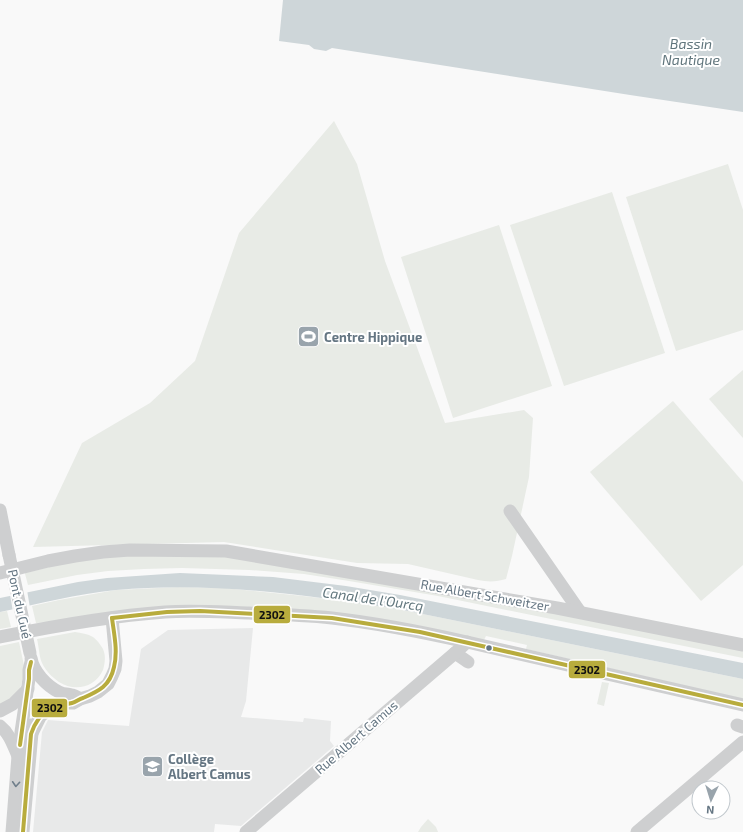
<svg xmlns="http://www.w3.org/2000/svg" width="743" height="832" font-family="'Exo 2',sans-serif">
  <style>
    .built { fill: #e8e9e9 }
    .green { fill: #e8ebe6 }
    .water { fill: #ced6d9 }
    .pier { fill: #f9f9f9 }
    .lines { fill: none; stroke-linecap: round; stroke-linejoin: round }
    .minor { stroke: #cecfd0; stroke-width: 13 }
    .minor-bridge { stroke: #cecfd0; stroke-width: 13 }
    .bus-1-casing { stroke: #fff; stroke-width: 7 }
    .bus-1 { stroke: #b8ac3d; stroke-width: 4 }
    .oneway { stroke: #707f8b }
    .bus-dot { fill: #657683; stroke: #fff; stroke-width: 1.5 }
    .labels { text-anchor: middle; stroke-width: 4; stroke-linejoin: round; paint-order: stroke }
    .poi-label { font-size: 13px; font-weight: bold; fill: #657683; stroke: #fff; text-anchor: start }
    .street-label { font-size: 13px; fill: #657683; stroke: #fff }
    .water-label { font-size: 14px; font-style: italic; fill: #60757c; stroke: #fff }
    .line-badge { stroke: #fff; stroke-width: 1.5 }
    .pale-badge-label { font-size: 11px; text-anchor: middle; font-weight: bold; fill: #111 }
  </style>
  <rect width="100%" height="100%" fill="#f9f9f9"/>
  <!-- built -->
  <polygon class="built" points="253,628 246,701 241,717 303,722 304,718 331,721 330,741 334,746 241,826 215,824 214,832 33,832 42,732 48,720 129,726 141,649 168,630"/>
  <!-- green -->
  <g class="green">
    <path d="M334,121L357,164L385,261L445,423L524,410L533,418L529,477L512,556L506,579C496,582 488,582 478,580L408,564L357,563L224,542L33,547L82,443L150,403L195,361L239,233Z"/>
    <polygon points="728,164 743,210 743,330 676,351 626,197"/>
    <polygon points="612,192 665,353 564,386 510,225"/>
    <polygon points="499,225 552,386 453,418 401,257"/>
    <polygon points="743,370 743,438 709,399"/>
    <polygon points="673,401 743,482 743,565 701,601 590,472"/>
    <polygon points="159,552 236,556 449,591 743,650 743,658 438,596 349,581 304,574 249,570 182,568 144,569 108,571 77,575 28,585 24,570 81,558"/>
    <polygon points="178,587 225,588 303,596 354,602 403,610 743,679 743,699 526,649 527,645 486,636 484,640 305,610 36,623 32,606 59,600 116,590"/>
    <polygon points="7,611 11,627 0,629 0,612"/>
    <path d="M75,632C81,633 88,634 93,637C97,640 100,644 103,649C106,656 105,663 103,670C95,688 74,692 59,682C52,677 46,671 42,663C39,656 39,647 37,639Z"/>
    <polygon points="19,642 25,670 19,693 0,708 0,646"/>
    <polygon points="602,682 609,683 604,706 597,704"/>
    <polygon points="428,819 436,827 438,832 418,832 421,827"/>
  </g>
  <!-- water -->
  <g class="water">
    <polygon points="283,0 743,0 743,112 630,95 332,48 326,51 314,49 309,45 279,41"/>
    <path d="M180,573L273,577L346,586L400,595L743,663V679L403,610C309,595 212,581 116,590C77,594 38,604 0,612V598L78,582L107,578Z"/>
  </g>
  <!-- pier -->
  <polygon class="pier" points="27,590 30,608 13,612 10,594"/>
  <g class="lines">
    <!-- minor -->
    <g class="minor">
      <polyline points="0,510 9,555"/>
      <polyline points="510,511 580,612"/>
      <polyline points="0,573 48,561 75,556 103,552 130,550 226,551 557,608 743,645"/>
      <path d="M0,637C54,626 110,616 165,612C192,610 220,612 247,613C275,614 304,615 332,618C377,623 422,632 467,642L743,705"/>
      <polyline points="455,653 468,662"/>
      <path d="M31,658C33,672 47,686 59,692C63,694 67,694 72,695C75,696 78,697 80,699"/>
      <polyline points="0,711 13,704 28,689"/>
      <polyline points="737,725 743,727"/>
      <path d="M0,726C10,734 13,745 18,756"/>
      <polyline points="32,733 40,717 48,709 55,705 64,703 73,703 80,699 90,696 98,692 108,684 112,676 115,669 116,661 112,618"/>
      <polyline points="12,832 18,756 20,748 21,732 29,679 29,670 31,662"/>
      <polyline points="23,832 32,733 31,725"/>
      <polyline points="246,832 455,653 467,642"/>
      <polyline points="637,832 743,742"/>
    </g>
    <!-- minor-bridge -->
    <polyline class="minor-bridge" points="9,555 30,653"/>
    <defs>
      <g id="bus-1">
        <polyline points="112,618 167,612 200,611 332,618 420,632 743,705"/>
        <polyline points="20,745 29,679 29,670 31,662"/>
        <path d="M23,832L31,734C34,724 42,712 51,707C58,704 65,705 72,703C76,702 79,699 83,698C99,691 110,686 114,667C118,651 114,634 112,618"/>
      </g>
    </defs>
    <!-- bus-1 casing -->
    <use href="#bus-1" class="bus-1-casing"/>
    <!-- bus-1 -->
    <use href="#bus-1" class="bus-1"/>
  </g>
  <!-- one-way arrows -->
  <defs><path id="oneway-chevron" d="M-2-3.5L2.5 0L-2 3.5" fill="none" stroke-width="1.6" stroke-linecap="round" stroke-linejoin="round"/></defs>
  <use class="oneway" href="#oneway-chevron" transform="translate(16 784) rotate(94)"/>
  <!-- icons -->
  <defs>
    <symbol id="stadium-square" viewBox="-11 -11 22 22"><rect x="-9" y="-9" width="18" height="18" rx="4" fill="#99a4ac" stroke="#fff"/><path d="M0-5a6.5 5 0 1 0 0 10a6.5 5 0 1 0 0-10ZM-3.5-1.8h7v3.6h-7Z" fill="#fff"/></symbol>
    <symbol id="school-square" viewBox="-11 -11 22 22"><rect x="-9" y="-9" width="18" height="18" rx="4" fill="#99a4ac" stroke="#fff"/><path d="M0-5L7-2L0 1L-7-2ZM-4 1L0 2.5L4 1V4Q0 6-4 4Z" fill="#fff"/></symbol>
  </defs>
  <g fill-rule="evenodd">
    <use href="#stadium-square" x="296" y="324" width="25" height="25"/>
    <use href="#school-square" x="140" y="754" width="25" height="25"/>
  </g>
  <!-- markers -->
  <circle class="bus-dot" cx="489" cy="648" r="3.5"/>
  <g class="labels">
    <!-- poi labels -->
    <g class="poi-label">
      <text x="324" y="342">Centre Hippique</text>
      <text x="168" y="764">Collège<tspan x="168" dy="15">Albert Camus</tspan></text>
    </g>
    <!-- street labels -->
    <g class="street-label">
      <text transform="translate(485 595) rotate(10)" y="5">Rue Albert Schweitzer</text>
      <text transform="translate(20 604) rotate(78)" y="5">Pont du Gué</text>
      <text transform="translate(356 737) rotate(-41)" y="5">Rue Albert Camus</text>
    </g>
    <!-- water labels -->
    <g class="water-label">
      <text x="691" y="49">Bassin<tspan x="691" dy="16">Nautique</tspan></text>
      <text transform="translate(373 599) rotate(8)" y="5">Canal de l'Ourcq</text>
    </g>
  </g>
  <g class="line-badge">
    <rect x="253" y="605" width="38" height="19" rx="4" fill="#b8ac3d"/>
    <rect x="568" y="660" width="38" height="19" rx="4" fill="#b8ac3d"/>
    <rect x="31" y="698" width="37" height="20" rx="4" fill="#b8ac3d"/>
  </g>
  <g class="pale-badge-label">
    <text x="272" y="619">2302</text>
    <text x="587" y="674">2302</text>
    <text x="50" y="712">2302</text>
  </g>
  <!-- north arrow -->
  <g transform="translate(711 800) rotate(184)"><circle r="19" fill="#ffffff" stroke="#c1c8cd"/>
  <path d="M0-3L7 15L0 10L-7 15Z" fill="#99a4ac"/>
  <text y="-6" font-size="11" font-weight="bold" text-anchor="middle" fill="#657683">N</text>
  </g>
</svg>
